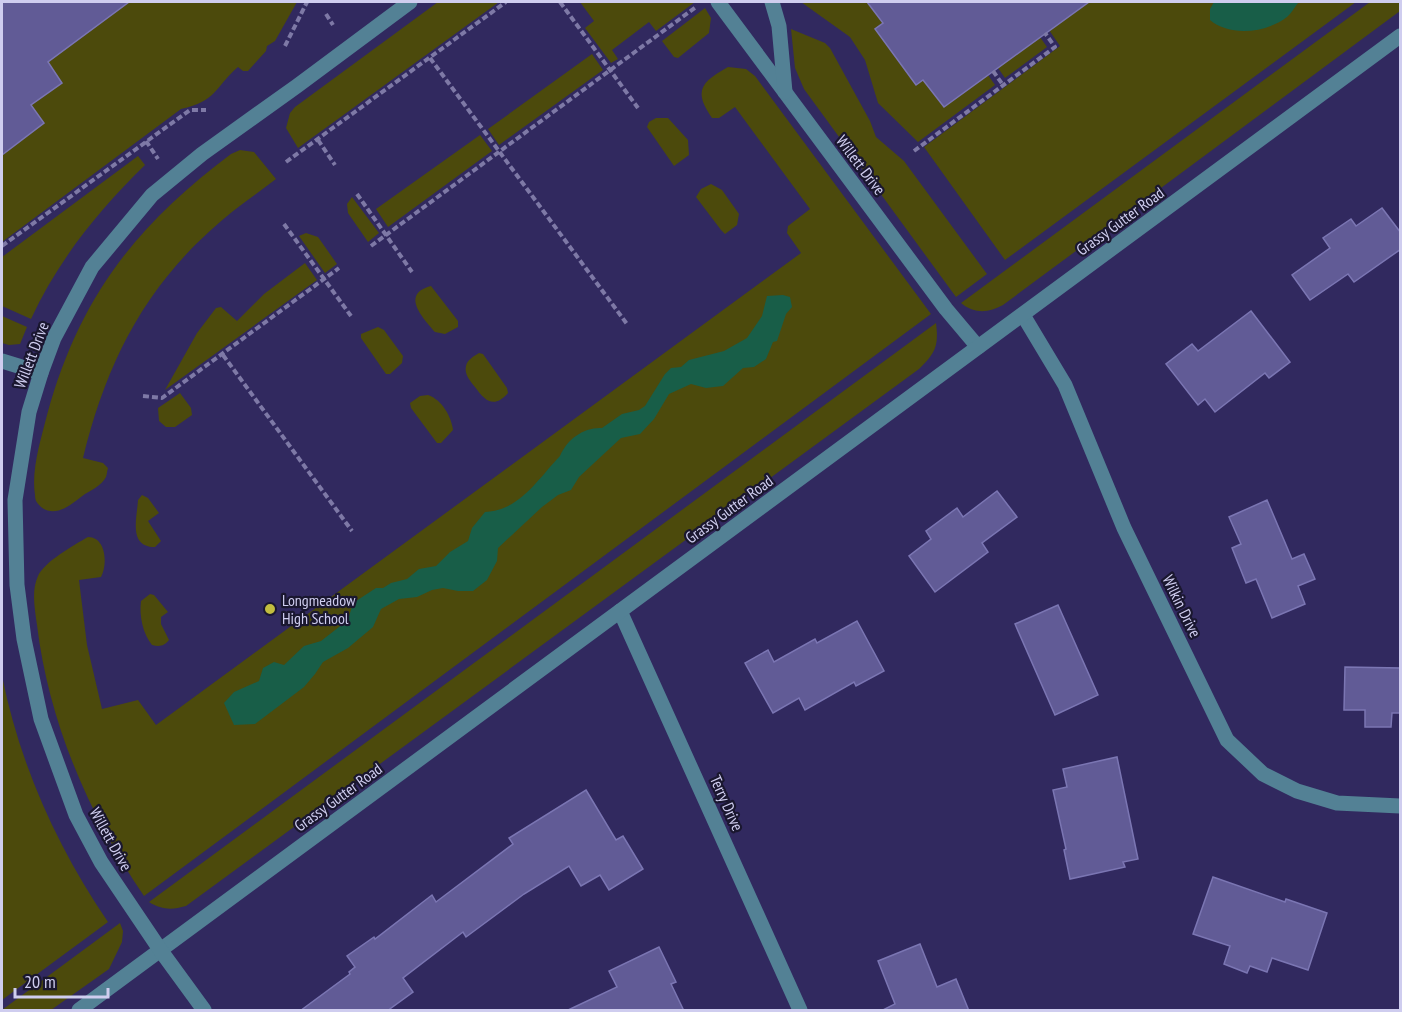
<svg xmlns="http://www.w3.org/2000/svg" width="1402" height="1012" font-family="'PT Sans Narrow',sans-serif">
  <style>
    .green { fill: #4c4a0c }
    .water { fill: #185e48 }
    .building { fill: #615b96; stroke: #7b76b3; stroke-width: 1.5 }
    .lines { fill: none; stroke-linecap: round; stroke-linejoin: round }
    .path { stroke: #7e79a6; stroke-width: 4; stroke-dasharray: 6 3; stroke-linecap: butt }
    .minor { stroke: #538195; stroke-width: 15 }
    .poi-dot { fill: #c2bd3f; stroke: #1a172f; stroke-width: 2 }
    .labels { text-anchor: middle; stroke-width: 4.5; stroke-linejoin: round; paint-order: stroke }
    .street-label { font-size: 16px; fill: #cfcdef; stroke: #1a172f }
    .poi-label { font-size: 16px; fill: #cfcdef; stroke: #1a172f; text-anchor: start }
  </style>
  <rect width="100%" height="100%" fill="#31295f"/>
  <!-- green -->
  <g class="green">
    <path d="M129,2H297L275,41L267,46L266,51L248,71H243L238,67C214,88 217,101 181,109L2,242V155L44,123L31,105L62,83L48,62Z"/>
    <polygon points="438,2 499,2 298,148 286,128 290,113 295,107"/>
    <polygon points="580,2 695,2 656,31 649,22 612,50 618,59 611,63 585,28 594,21"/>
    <polygon points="801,2 867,2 883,23 875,29 916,85 923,80 944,107 988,75 995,85 918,142 878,103 865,60 850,37"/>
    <polygon points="1089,2 1356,2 1005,260 924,147 1060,46 1049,30"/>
    <path d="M1370,2H1400V11L1003,305C989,313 974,314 961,303Z"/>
    <polygon points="705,8 711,18 709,33 678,58 674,57 662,41"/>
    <polygon points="791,29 825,43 830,48 870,121 876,137 904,161 987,274 956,297 804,89 795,68"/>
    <polygon points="1040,37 1047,47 1005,78 998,68"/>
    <polygon points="592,54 603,70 499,145 488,129"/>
    <path d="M728,67L746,69L755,76L931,314L144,896C89,815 49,723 37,625C35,610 31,591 38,576C44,562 74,545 88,537C106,537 108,564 101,577L79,580L87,645L102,709L138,700L156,725L801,253L787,233L788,226L810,209L735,107L719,118H712C693,91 701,82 728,67Z"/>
    <polygon points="656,118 668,118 688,140 689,155 674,166 647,127 649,122"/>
    <polygon points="480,135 492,151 388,227 376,209"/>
    <path d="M240,150L254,152L276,179C254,196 231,211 211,230C141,293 105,368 83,458L103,463L108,468C107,471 107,474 106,477C102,485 92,490 85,494C73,503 56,519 41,507C37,503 35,501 35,495C31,470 41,439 47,415C79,298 135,226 231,154Z"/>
    <path d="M138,156L145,165C98,211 59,259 31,319L2,306V257Z"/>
    <polygon points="711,184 722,190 739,214 737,225 725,234 721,230 696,197 701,189"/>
    <polygon points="352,197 379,233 368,242 348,213 347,204"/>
    <polygon points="306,233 318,237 337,264 325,273 299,236"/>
    <polygon points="305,263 317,280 165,390 197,333 216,308 221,307 237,321 264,294"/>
    <path d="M431,286L458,321V327L445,334L435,332C423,318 400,294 431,286Z"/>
    <polygon points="2,316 27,327 20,344 9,345 2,343"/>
    <path d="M936,323C939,347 935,353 919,369L186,906C172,910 162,910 149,902Z"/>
    <polygon points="378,327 384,330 403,356 402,363 390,374 386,374 361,338 361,334"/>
    <path d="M479,353L483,354L507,388L508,393C494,409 485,401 475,387C470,381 464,374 466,366C467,360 474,356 479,353Z"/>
    <polygon points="180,393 191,408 192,415 175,427 166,427 159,421 158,408"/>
    <path d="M428,395C442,400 451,416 453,430L441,443H437L411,408L410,403L420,396Z"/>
    <path d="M142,495L148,498L159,513L148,521L161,541L155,547C128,547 137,518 138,500Z"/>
    <path d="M150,594L154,595L168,612L161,617V624L169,640C164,646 160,647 152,645C143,634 139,616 141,601Z"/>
    <path d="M2,676C20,765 57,847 108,922L2,1000Z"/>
    <polygon points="120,923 123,931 122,942 109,969 51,1010 2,1010"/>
  </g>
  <!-- water -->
  <g class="water">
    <path d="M1214,2H1299C1295,6 1292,13 1287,17C1266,33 1230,37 1210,20V9Z"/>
    <path d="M783,295L790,297L792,307L786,314L777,341L773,342L766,359L754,367L743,368L723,386L706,388L691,384L669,394L654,419L640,434L621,438L579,477L571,490L558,495L542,507L498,548L497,561L487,580L473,591H458L443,588L432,590L417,597L399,599L381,609L373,627L348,648L323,662L315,674L304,687L255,724L234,725L224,703L234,692L259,681L263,668L274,662L284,665L304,646L321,641L348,620L353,603L376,588H383L391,583L407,579L419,569L436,566L450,552L468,541L472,528L485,512C519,511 538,479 560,456C567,439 584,427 602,428L622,414L639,410L645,406L665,374L671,368L681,367L689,360L724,351L747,338L762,316L767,296Z"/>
  </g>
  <!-- building -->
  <g class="building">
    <polygon points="2,2 129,2 48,62 62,83 31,105 44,123 2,155"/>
    <polygon points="867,2 1089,2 944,107 923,80 916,85 875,29 883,23"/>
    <polygon points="1382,208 1401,233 1401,249 1354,282 1348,274 1310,300 1292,275 1330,248 1323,238 1351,219 1356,226"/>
    <polygon points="1251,311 1290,362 1269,378 1265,373 1215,412 1205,399 1198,405 1166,364 1192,344 1198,351"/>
    <polygon points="997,491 1017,517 982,543 988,552 935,592 909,556 931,539 926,531 957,508 963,517"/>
    <polygon points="1267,500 1292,559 1304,554 1315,579 1298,586 1305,604 1272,618 1256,579 1246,583 1232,548 1241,544 1229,517"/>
    <polygon points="1058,605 1098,695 1055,715 1015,624"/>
    <polygon points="857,621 884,671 856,686 854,682 805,710 799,698 773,713 745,663 768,650 774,662 815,639 817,643"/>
    <polygon points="1345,667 1401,668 1401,713 1392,713 1391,727 1365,727 1365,710 1344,710"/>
    <polygon points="1117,757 1138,859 1123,862 1125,867 1070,879 1064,850 1066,849 1053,790 1067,787 1063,769"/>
    <polygon points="586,790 616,840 623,836 643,869 609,890 600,875 581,886 569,866 524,894 466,937 463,932 403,978 413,992 387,1011 300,1011 350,974 349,972 355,967 347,956 374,937 375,939 432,895 436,902 513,844 509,838"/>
    <polygon points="1213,877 1285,902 1286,899 1327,913 1308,970 1272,958 1267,972 1250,966 1247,973 1224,964 1230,946 1193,934"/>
    <polygon points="920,944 937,987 956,979 969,1011 881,1011 895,1004 878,961"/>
    <polygon points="659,947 676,982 671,984 684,1011 566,1011 617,987 609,971"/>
  </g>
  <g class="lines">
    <!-- path -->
    <g class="path">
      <polyline points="560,2 638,108"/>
      <polyline points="326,14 333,25"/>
      <polyline points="285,46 307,2"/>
      <polyline points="430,58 627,324"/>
      <polyline points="993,71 1003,85"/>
      <polyline points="318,140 335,165"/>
      <polyline points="146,141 158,159"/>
      <polyline points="914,151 1055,47 1045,33"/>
      <polyline points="286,162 506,2"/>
      <polyline points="357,194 412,272"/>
      <polyline points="284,224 351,316"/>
      <polyline points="2,246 190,110 206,110"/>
      <polyline points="371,246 696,7"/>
      <polyline points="223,355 352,531"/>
      <polyline points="143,396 162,398 339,268"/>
    </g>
    <!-- minor -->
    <g class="minor">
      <polyline points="718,2 946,309 978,347"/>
      <polyline points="772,2 779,26 785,92"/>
      <polyline points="1023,315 1065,385 1124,528 1227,740 1263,774 1297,791 1337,803 1400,806"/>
      <polyline points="2,361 41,373"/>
      <polyline points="620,611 800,1010"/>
      <polyline points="79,1010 1400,36"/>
      <polyline points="204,1010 161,951 101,862 76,815 41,719 24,639 17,585 15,500 29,412 41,373 54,338 92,267 152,195 202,154 297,86 410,2"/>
    </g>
  </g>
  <!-- markers -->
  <circle class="poi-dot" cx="270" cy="609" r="6"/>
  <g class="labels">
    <!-- street labels -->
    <g class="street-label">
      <text transform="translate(861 165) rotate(53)" y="6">Willett Drive</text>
      <text transform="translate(1120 221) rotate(-36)" y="6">Grassy Gutter Road</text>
      <text transform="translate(31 355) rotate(-69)" y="6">Willett Drive</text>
      <text transform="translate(729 509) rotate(-36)" y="6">Grassy Gutter Road</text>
      <text transform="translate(1182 606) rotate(64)" y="6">Wilkin Drive</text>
      <text transform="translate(338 797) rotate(-36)" y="6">Grassy Gutter Road</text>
      <text transform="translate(727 803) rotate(66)" y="6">Terry Drive</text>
      <text transform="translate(111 839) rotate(61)" y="6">Willett Drive</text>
    </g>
    <!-- poi labels -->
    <g class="poi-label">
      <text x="282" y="606">Longmeadow<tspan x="282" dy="18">High School</tspan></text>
    </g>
  </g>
  <!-- border -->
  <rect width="1402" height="1012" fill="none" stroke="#cfcdef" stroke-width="6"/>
  <!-- scale -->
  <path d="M15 988v9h93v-9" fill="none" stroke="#cfcdef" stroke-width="3"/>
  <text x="24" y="988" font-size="18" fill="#cfcdef" stroke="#1a172f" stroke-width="4.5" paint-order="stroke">20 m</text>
</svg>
